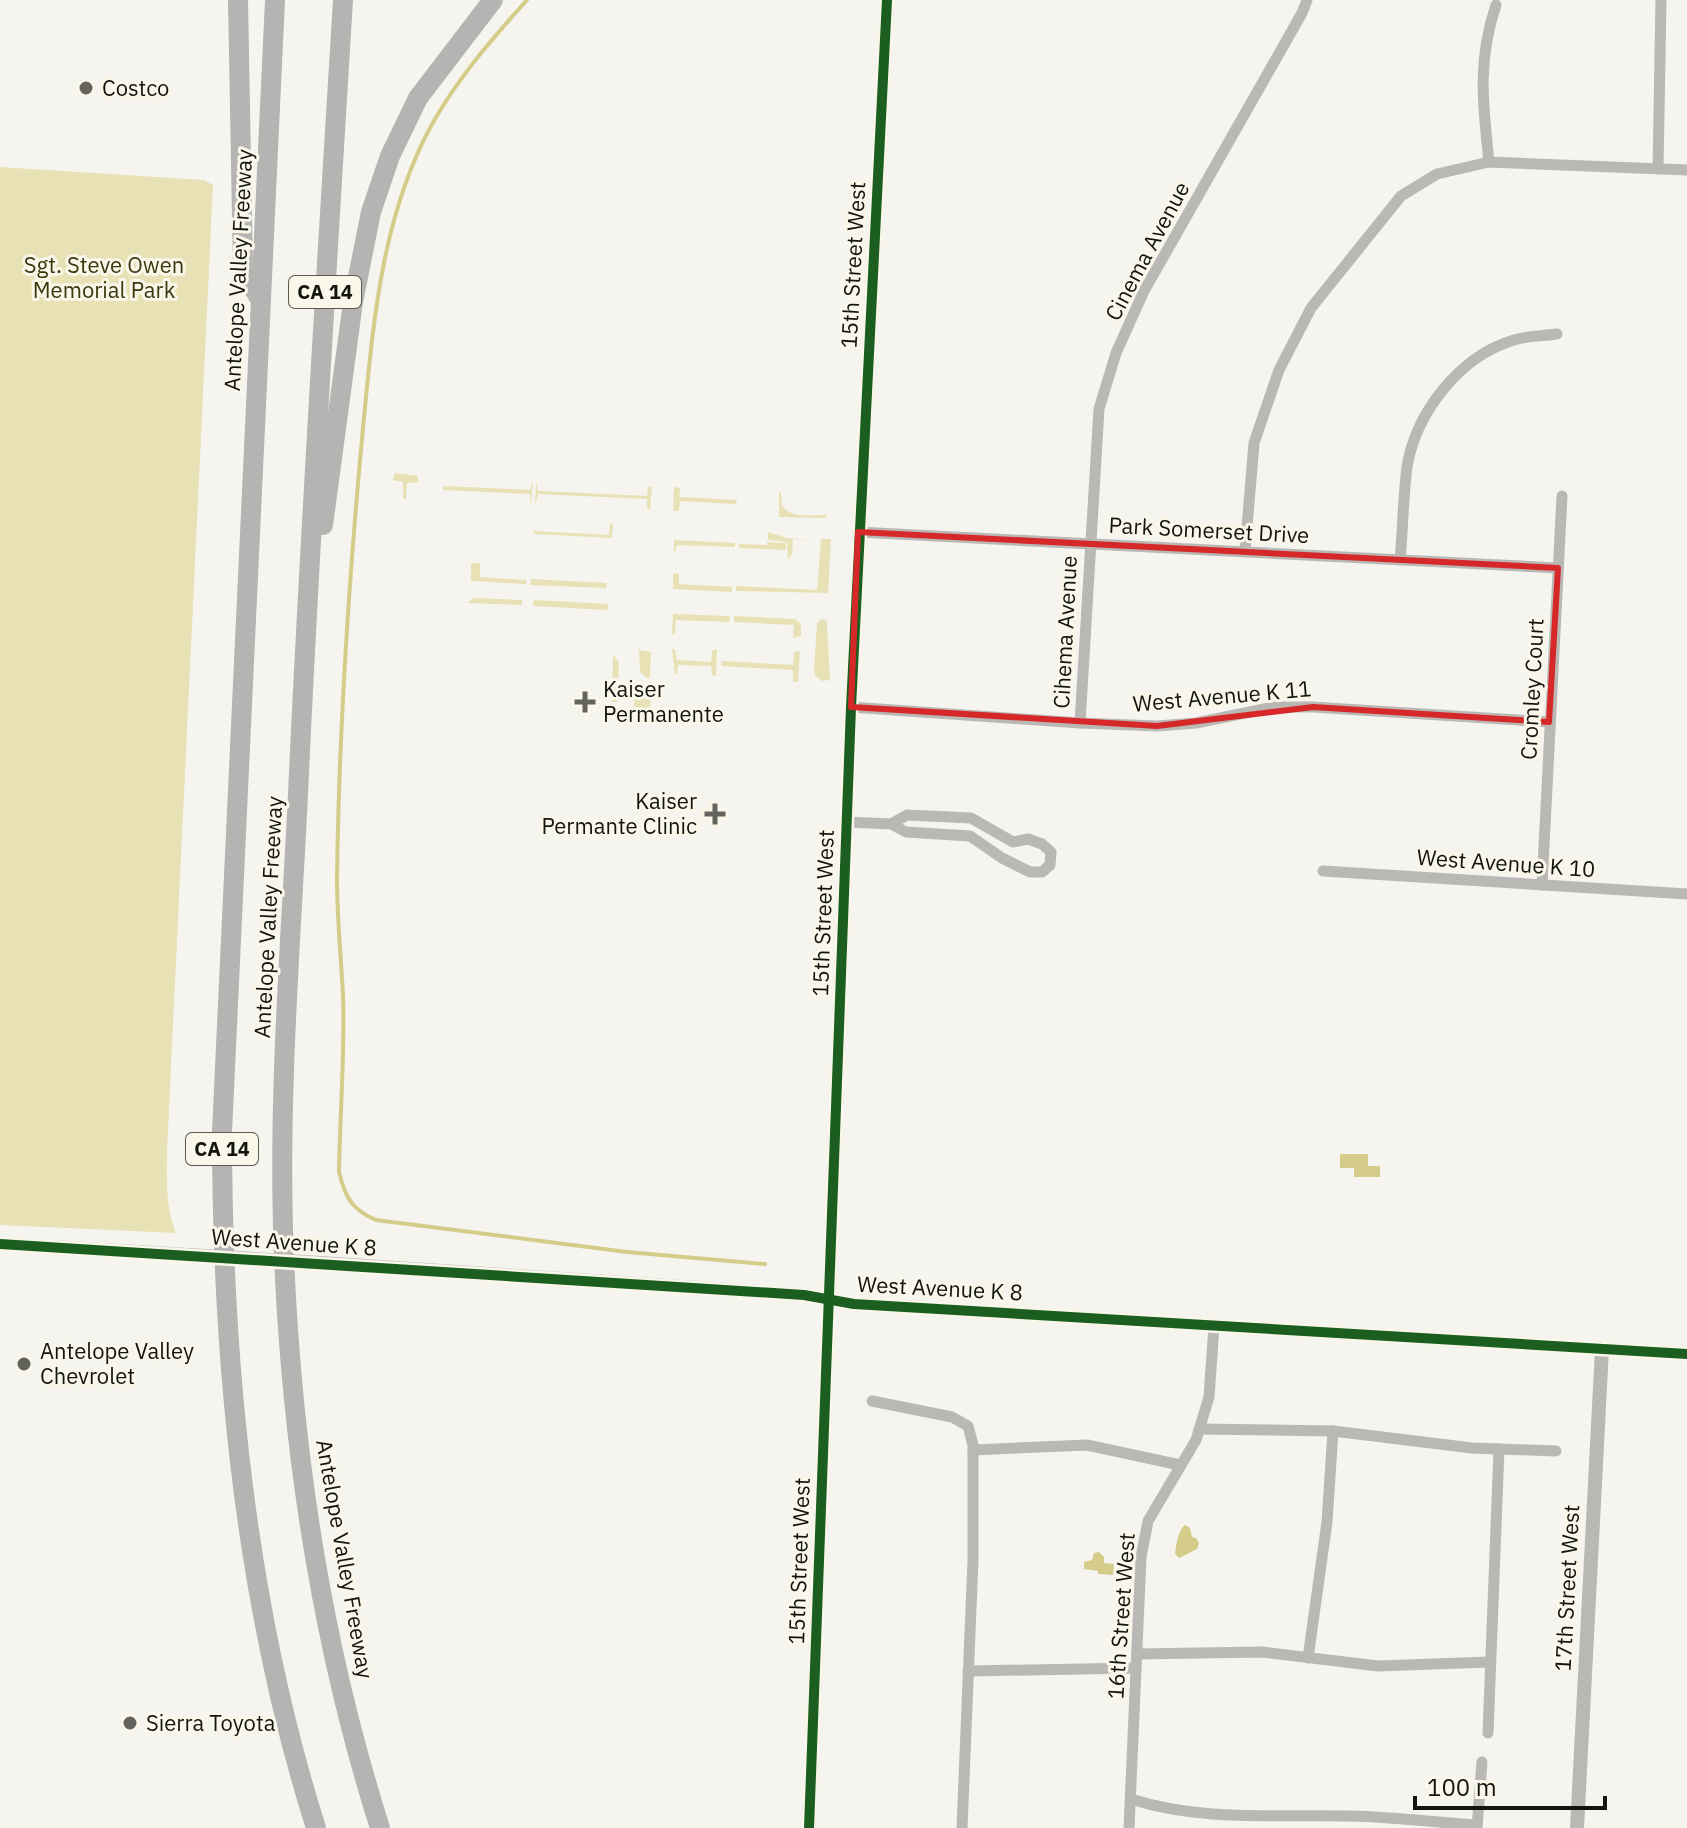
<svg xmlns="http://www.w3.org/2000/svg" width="1687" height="1828" font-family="'IBM Plex Sans',sans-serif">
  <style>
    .green { fill: #e8e1b6 }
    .water { fill: #d6cc89 }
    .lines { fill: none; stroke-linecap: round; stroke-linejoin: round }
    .stream { stroke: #d6cc89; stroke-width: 4 }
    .minor { stroke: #b9b8b5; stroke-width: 11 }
    .tertiary { stroke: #b9b8b5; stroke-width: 14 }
    .motorway { stroke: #b5b4b2; stroke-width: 20 }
    .tertiary-bridge { stroke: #b9b8b5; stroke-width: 14 }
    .cycleway-casing { stroke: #f9f7ea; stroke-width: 15 }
    .cycleway { stroke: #1b5e20; stroke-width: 10 }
    .marked { fill: none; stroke: #d62828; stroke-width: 6; stroke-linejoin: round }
    .poi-dot { fill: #63625d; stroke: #f9f7ea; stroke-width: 3 }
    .labels { text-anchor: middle; stroke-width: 6; stroke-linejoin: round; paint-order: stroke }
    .shield { fill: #f9f7ea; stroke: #595851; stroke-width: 2 }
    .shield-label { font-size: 20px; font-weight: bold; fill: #14140f }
    .poi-label { font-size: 22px; fill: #14140f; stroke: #f9f7ea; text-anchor: start }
    .street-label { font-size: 22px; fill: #14140f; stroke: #f9f7ea }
    .park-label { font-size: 22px; fill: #3c360d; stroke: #f9f7ea }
  </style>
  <rect width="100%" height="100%" fill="#f6f4ee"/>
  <!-- green -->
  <g class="green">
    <path d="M0,167L204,180L213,185L167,1151C167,1179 165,1206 176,1233L0,1225Z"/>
    <polygon points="395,473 418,476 418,482 407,483 406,499 403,499 403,482 393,480"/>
    <polygon points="533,480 531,505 530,494 443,490 443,486 530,490"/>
    <polygon points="536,481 538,491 647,496 648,488 652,486 650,510 647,508 647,499 538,494 535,506"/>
    <polygon points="674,487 680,488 679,497 737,500 736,504 680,501 679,511 673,511"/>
    <path d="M781,492L782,505C792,520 810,514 826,515V518L779,517V493Z"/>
    <polygon points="610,523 613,524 612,538 534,534 534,531 609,535"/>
    <polygon points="768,532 787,538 819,540 793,539 792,554 788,560 787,542 768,540"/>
    <polygon points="821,539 831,539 828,593 736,591 736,586 817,590"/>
    <polygon points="674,540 735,543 735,547 677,545 674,555"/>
    <polygon points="767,542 786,543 786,550 739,548 739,544 767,545"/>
    <polygon points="475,563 480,563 480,577 526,580 526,584 471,581 471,564"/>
    <polygon points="673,573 679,574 679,584 732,587 732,592 673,589"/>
    <polygon points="531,579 607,583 606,588 530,585"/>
    <polygon points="474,598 522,600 522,605 467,603"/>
    <polygon points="534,600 608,604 608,610 533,606"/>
    <polygon points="673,614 730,616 729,622 676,620 675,634 672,634"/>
    <polygon points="734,616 795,619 801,624 801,636 793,638 794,625 734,622"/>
    <polygon points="822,619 827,621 830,680 822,681 816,677 814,671 817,623"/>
    <polygon points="672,649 675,649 677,660 711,662 712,650 717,650 716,676 712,675 711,666 678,665 677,674 675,674"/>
    <polygon points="639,650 651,652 650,676 648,679 640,672"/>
    <polygon points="800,651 798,682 793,682 793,670 721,666 722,661 793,665 794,652"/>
    <polygon points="613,654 619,663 617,702 612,702"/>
    <polygon points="641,688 648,690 651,699 649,715 643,719 637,718 633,712 635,694"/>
  </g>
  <!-- water -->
  <g class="water">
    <polygon points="1340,1154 1368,1154 1368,1166 1380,1166 1380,1177 1354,1177 1354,1168 1340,1168"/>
    <path d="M1185,1525L1190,1528L1192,1537L1196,1538L1199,1543L1197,1549L1179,1558L1175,1554C1176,1546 1178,1530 1185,1525Z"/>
    <polygon points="1099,1552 1104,1557 1104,1563 1114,1564 1113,1575 1098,1574 1098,1571 1084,1569 1084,1562 1092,1560 1094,1553"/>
  </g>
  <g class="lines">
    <!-- stream -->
    <path class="stream" d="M527,0C491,40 457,79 431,126C381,218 373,326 363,428C349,577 339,729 337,879C337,918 341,956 343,995C345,1053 340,1113 339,1172C345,1197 352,1210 376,1220L627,1252L765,1264"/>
    <!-- minor -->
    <g class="minor">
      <path d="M1489,162C1483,105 1477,61 1496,5"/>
      <polyline points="1658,169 1661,0"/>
      <polyline points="858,532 1558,568"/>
      <polyline points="1245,551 1254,443 1279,370 1311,308 1401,196 1437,174 1489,162 1687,170"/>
      <path d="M1400,560C1403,529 1403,497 1407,467C1416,412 1460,356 1514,340C1527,336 1543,336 1557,334"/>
      <polyline points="851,707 1080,723 1157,726 1196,723 1274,707 1313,707 1549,722"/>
      <polyline points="1080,723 1099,409 1116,353 1144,291 1302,13 1307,0"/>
      <polyline points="847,822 891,824 906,832 970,836 1002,858 1030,872 1042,872 1050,865 1051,852 1042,844 1028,839 1013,842 971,818 907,815 891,824"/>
      <polyline points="1323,871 1687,894"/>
      <polyline points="1542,885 1562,496"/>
      <polyline points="872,1401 952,1417 968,1426 973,1445 973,1560 962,1828"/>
      <polyline points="1199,1429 1333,1431 1472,1448 1556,1451"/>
      <polyline points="973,1450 1087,1445 1180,1465"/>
      <polyline points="1137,1654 1262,1652 1378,1666 1489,1662"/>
      <polyline points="1308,1658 1327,1522 1333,1431"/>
      <polyline points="968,1671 1136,1668"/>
      <polyline points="1488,1733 1499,1449"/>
      <path d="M1131,1799C1202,1822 1276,1814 1349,1816C1392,1817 1435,1822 1477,1825"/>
      <polyline points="1129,1828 1141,1557 1148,1521 1196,1440 1209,1397 1214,1326"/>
      <polyline points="1477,1828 1482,1762"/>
    </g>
    <!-- tertiary -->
    <g class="tertiary">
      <polyline points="0,1244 188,1255"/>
      <polyline points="320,1263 804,1295 854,1304 1687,1354"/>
      <polyline points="809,1828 851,707 887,0"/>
      <polyline points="1577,1828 1602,1349"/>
    </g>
    <!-- motorway -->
    <g class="motorway">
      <polyline points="238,0 243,271 260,299"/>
      <path d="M275,0L222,1132C222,1363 246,1607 316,1828"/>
      <path d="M343,0C327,264 310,529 298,794C291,938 279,1083 283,1228C289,1429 319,1636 380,1828"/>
      <polyline points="323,525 353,302 371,212 390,156 418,98 493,0"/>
    </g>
    <!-- tertiary-bridge -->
    <polyline class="tertiary-bridge" points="188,1255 320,1263"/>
    <defs>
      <g id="cycleway">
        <polyline points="0,1244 804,1295 854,1304 1687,1354"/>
        <polyline points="809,1828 851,707 887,0"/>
      </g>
    </defs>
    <!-- cycleway casing -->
    <use href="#cycleway" class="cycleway-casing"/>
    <!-- cycleway -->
    <use href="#cycleway" class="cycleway"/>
  </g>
  <!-- marked area -->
  <path class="marked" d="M858,532L1558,568L1549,722L1313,707L1157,726L851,707Z"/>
  <!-- markers -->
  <g class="poi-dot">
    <circle cx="86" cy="88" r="8"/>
    <path d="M581 690h8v8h8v8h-8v8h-8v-8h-8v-8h8z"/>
    <path d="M711 802h8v8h8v8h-8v8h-8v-8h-8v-8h8z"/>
    <circle cx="24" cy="1364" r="8"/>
    <circle cx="130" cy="1723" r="8"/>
  </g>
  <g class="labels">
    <!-- shield labels -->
    <g class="shield">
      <rect x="289" y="276" width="72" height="32" rx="6"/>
      <rect x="186" y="1133" width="72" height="32" rx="6"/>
    </g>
    <g class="shield-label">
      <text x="325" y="299">CA 14</text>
      <text x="222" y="1156">CA 14</text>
    </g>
    <!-- poi labels -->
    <g class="poi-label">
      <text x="102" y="96">Costco</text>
      <text x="603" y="697">Kaiser<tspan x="603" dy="25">Permanente</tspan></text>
      <text x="697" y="809" text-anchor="end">Kaiser<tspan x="697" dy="25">Permante Clinic</tspan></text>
      <text x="40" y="1359">Antelope Valley<tspan x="40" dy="25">Chevrolet</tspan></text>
      <text x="146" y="1731">Sierra Toyota</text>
    </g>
    <!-- street labels -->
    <g class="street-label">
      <text transform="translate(1147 251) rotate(-62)" y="8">Cinema Avenue</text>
      <text transform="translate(853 265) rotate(-87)" y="8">15th Street West</text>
      <text transform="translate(238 270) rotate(-87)" y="8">Antelope Valley Freeway</text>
      <text transform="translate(1209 530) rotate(3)" y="8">Park Somerset Drive</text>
      <text transform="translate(1065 632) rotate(-87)" y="8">Cihema Avenue</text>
      <text transform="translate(1532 689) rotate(-87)" y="8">Cromley Court</text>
      <text transform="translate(1222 696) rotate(-5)" y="8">West Avenue K 11</text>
      <text transform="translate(1506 863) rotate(4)" y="8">West Avenue K 10</text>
      <text transform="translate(823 913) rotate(-88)" y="8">15th Street West</text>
      <text transform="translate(268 917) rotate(-87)" y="8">Antelope Valley Freeway</text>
      <text transform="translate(294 1242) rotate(4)" y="8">West Avenue K 8</text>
      <text transform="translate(940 1288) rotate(3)" y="8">West Avenue K 8</text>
      <text transform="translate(345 1559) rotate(80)" y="8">Antelope Valley Freeway</text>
      <text transform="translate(799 1561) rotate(-88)" y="8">15th Street West</text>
      <text transform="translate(1567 1588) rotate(-87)" y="8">17th Street West</text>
      <text transform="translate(1121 1616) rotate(-86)" y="8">16th Street West</text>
    </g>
    <!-- park labels -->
    <g class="park-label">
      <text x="104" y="273">Sgt. Steve Owen<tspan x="104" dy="25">Memorial Park</tspan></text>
    </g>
  </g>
  <!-- scale -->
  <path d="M1415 1796v12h190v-12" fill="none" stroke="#14140f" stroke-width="4"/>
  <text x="1427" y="1796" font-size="24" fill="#14140f" stroke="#f9f7ea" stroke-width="6" paint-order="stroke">100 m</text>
</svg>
